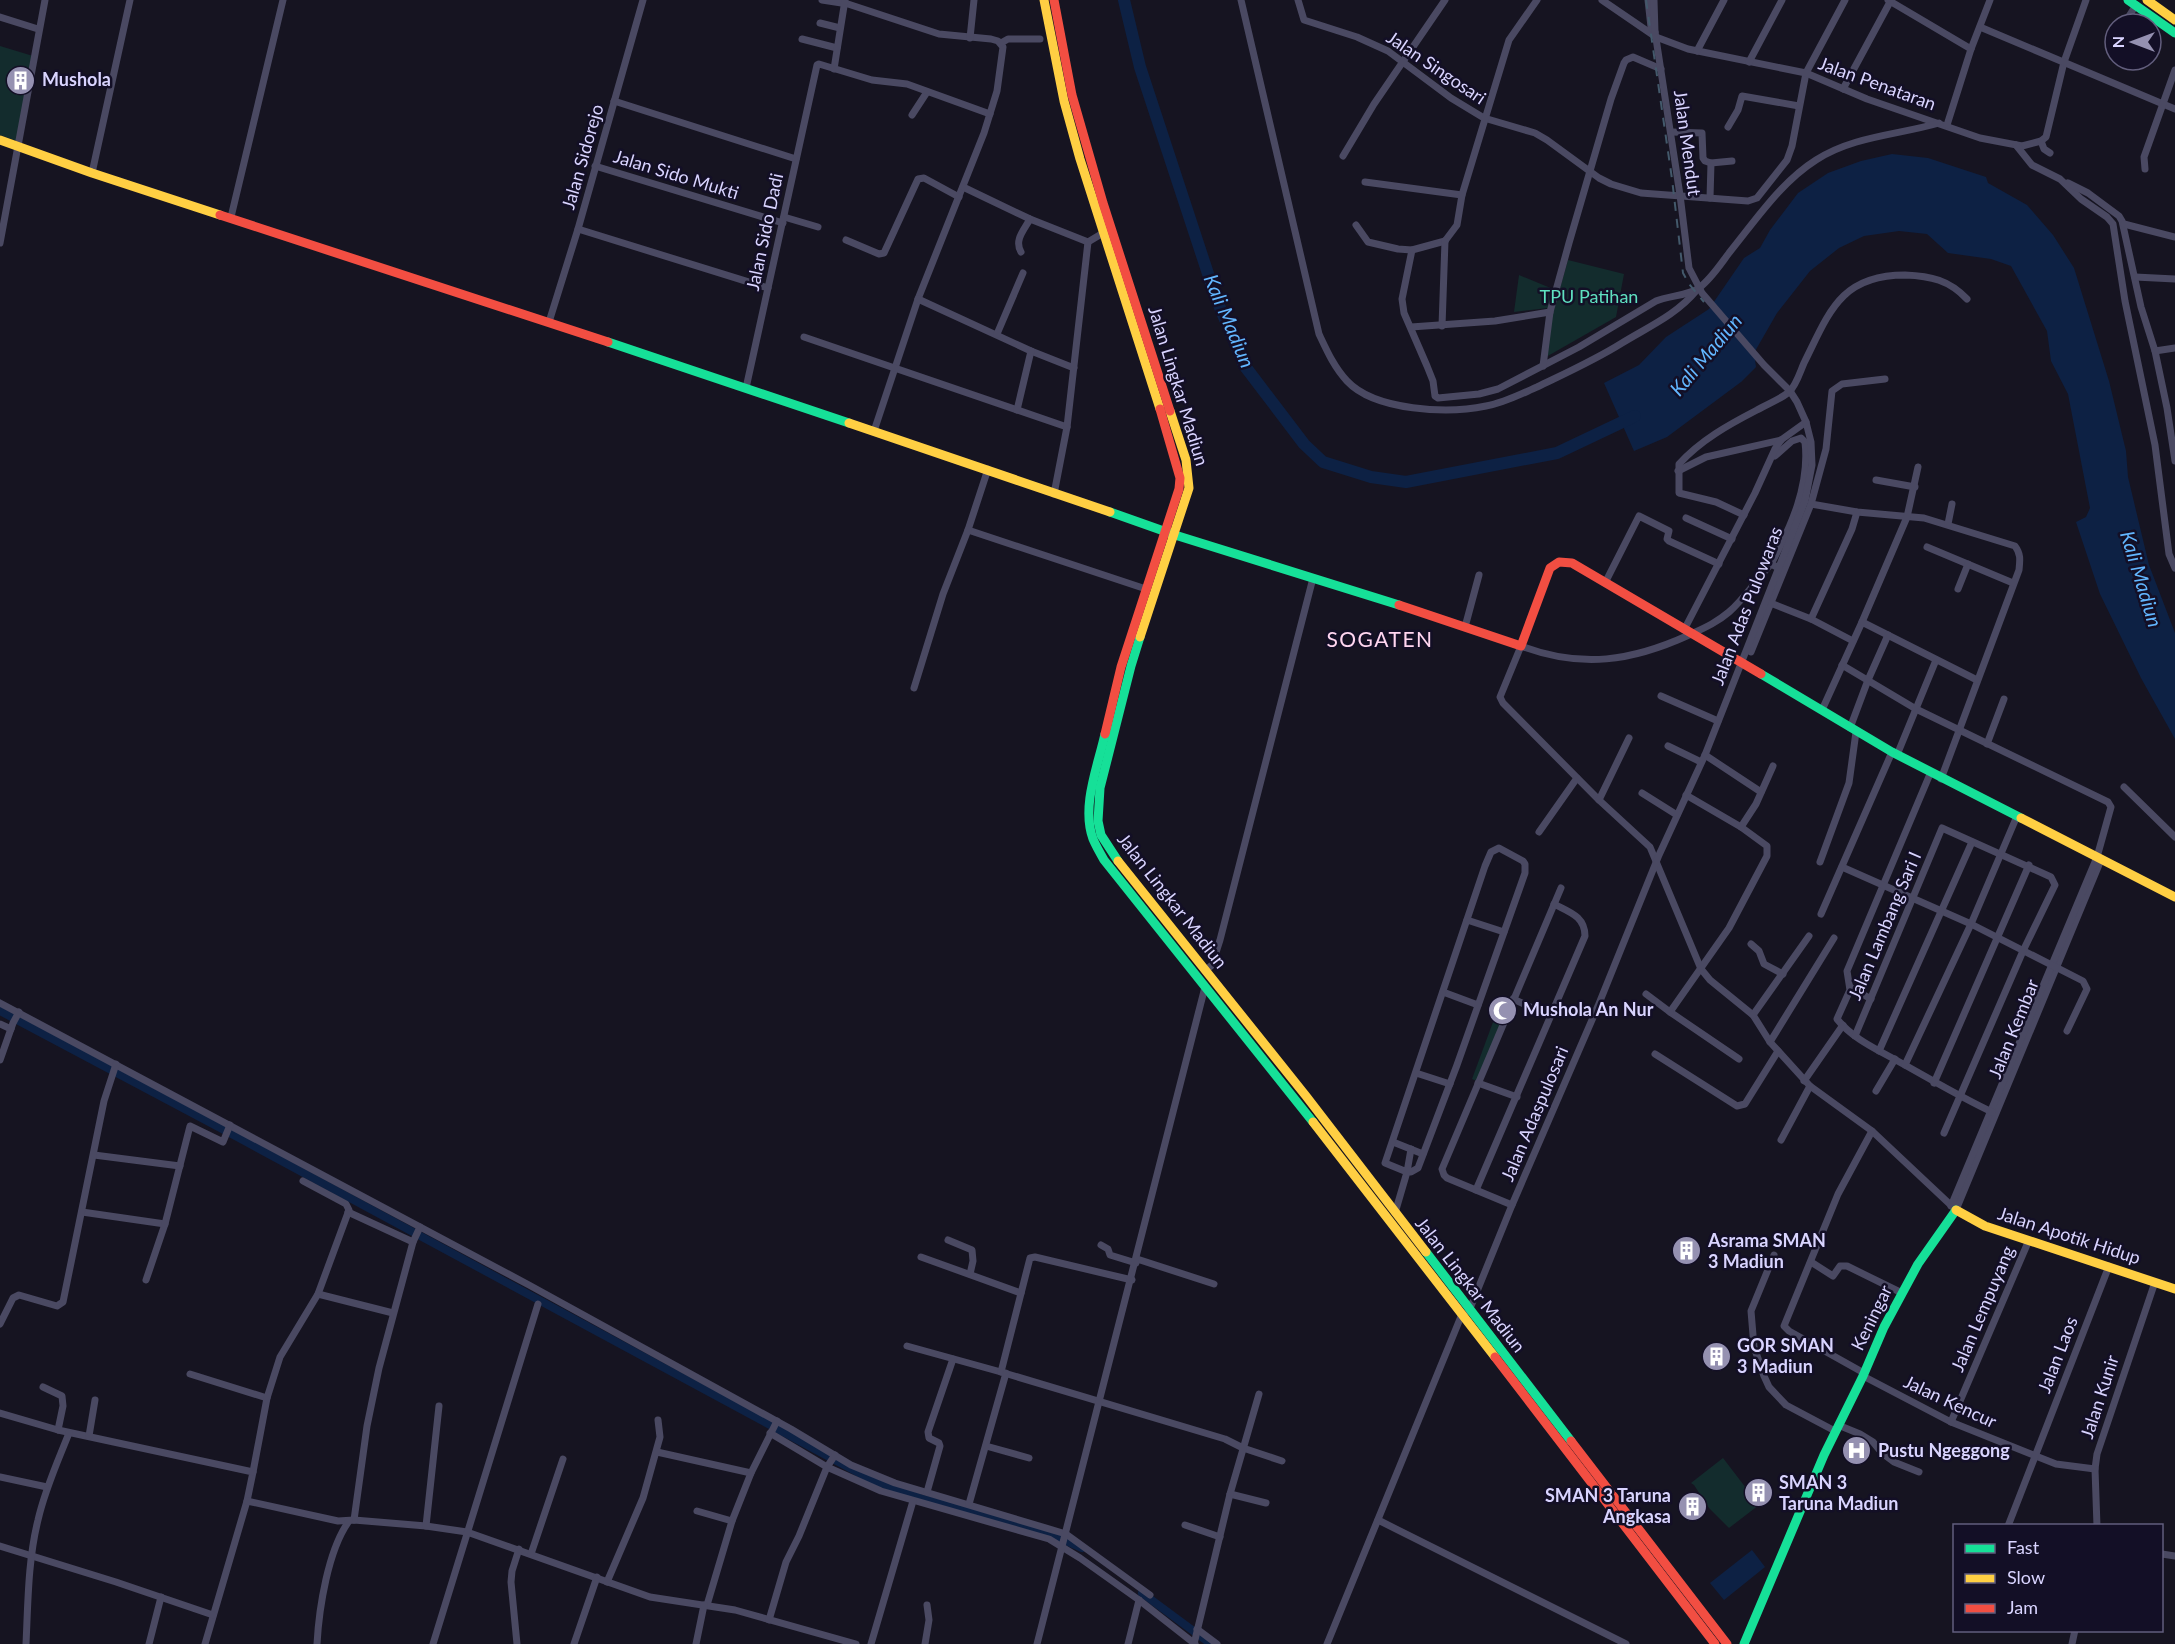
<svg xmlns="http://www.w3.org/2000/svg" width="2175" height="1644" font-family="Lato,sans-serif">
  <style>
    .green { fill: #132c2d }
    .water { fill: #0d2144 }
    .lines { fill: none; stroke-linecap: round; stroke-linejoin: round }
    .canal { stroke: #0d2144; stroke-width: 8 }
    .river { stroke: #0d2144; stroke-width: 12 }
    .street { stroke: #4a4962; stroke-width: 7 }
    .fast { stroke: #16e098; stroke-width: 9 }
    .slow { stroke: #ffcf43; stroke-width: 9 }
    .jam { stroke: #f24e42; stroke-width: 9 }
    .rail { stroke: #43596b; stroke-width: 2; stroke-dasharray: 9 8; stroke-linecap: butt }
    .labels { text-anchor: middle; stroke-width: 5; stroke-linejoin: round; paint-order: stroke }
    .street-label { font-size: 18px; fill: #d9d4ff; stroke: #130f26 }
    .poi-label { font-size: 18px; font-weight: bold; fill: #d9d4ff; stroke: #130f26; text-anchor: start }
    .park-label { font-size: 18px; fill: #5fe0c0; stroke: #130f26 }
    .water-label { font-size: 20px; font-style: italic; fill: #62b6ff; stroke: #130f26 }
    .quarter-label { font-size: 21px; letter-spacing: 1.5px; fill: #ffd6f0; stroke: #130f26 }
  </style>
  <rect width="100%" height="100%" fill="#161421"/>
  <!-- green -->
  <g class="green">
    <polygon points="0,46 33,56 17,141 0,135"/>
    <polygon points="1568,260 1624,274 1616,317 1546,357 1550,324"/>
    <polygon points="1519,275 1553,289 1548,308 1514,312"/>
    <polygon points="1496,1014 1504,1016 1477,1081 1472,1079"/>
    <polygon points="1723,1458 1759,1505 1729,1528 1709,1508 1694,1485 1691,1483"/>
  </g>
  <!-- water -->
  <g class="water">
    <polygon points="1892,154 1928,158 1986,177 1988,183 2027,205 2053,235 2074,268 2109,381 2126,451 2128,477 2149,565 2175,633 2175,739 2141,678 2100,594 2076,522 2086,517 2090,508 2068,394 2051,361 2047,331 2011,266 1991,259 1948,253 1927,234 1899,231 1864,236 1839,248 1810,271 1777,313 1754,353 1756,367 1741,382 1667,437 1634,451 1604,383 1639,365 1666,337 1709,309 1744,258 1760,248 1770,230 1798,193 1828,173 1861,161"/>
    <polygon points="1752,1550 1765,1567 1724,1600 1710,1583"/>
  </g>
  <g class="lines">
    <!-- canal -->
    <g class="canal">
      <polyline points="0,1011 239,1138 870,1479 920,1498 1041,1530 1082,1548"/>
      <polyline points="1142,1593 1211,1644"/>
    </g>
    <!-- river -->
    <polyline class="river" points="1124,0 1140,67 1216,298 1244,365 1304,444 1323,462 1371,477 1406,482 1557,453 1635,416"/>
    <!-- street -->
    <g class="street">
      <polyline points="822,0 848,4 939,34 991,39 998,41 1003,47 997,91 984,133 918,299 874,431"/>
      <path d="M1241,0L1319,334C1327,351 1334,367 1347,381C1375,411 1448,414 1486,406C1504,403 1521,394 1537,387C1566,373 1595,360 1622,343C1648,327 1676,315 1696,291"/>
      <polyline points="1298,0 1304,20 1357,37 1388,51 1451,98 1484,118 1535,133 1547,140 1599,178 1611,184 1641,193 1748,201 1757,198 1787,160 1792,146 1806,73 1845,0"/>
      <polyline points="1602,0 1656,37 1688,49 1806,73 1867,99 1980,138 2022,146 2041,141 2046,137 2064,62 2086,0"/>
      <polyline points="1648,0 1651,27 1655,32"/>
      <polyline points="1888,0 1971,49"/>
      <polyline points="0,17 38,29"/>
      <polyline points="820,23 840,28"/>
      <polyline points="2124,24 2136,5"/>
      <polyline points="1980,27 2175,109"/>
      <polyline points="970,38 974,0"/>
      <polyline points="802,39 837,48"/>
      <polyline points="1001,43 1008,39 1040,39"/>
      <polyline points="1697,51 1724,0"/>
      <polyline points="1749,62 1782,0"/>
      <polyline points="834,69 845,0"/>
      <polyline points="1843,89 1890,2"/>
      <polyline points="614,101 796,159"/>
      <polyline points="912,115 927,92"/>
      <polyline points="1947,125 1971,49 1990,0"/>
      <polyline points="1728,127 1738,110 1742,96 1799,106"/>
      <polyline points="1671,132 1702,133 1703,158 1705,161 1711,163"/>
      <polyline points="2041,141 2044,149 2050,153"/>
      <polyline points="2016,145 2032,165 2060,179 2081,199 2107,217 2113,224 2125,301 2155,445 2169,554 2175,568"/>
      <polyline points="1343,156 1374,104 1445,0"/>
      <polyline points="595,166 783,223"/>
      <polyline points="2145,169 2144,157 2175,70"/>
      <polyline points="92,173 130,0"/>
      <polyline points="1365,182 1462,195"/>
      <polyline points="2068,183 2088,193 2119,216 2122,221 2141,307 2155,351 2175,348"/>
      <polyline points="963,187 1030,219 1088,242"/>
      <polyline points="1710,198 1711,163 1732,161"/>
      <polyline points="231,217 283,0"/>
      <polyline points="784,217 818,227"/>
      <polyline points="2124,224 2175,237"/>
      <polyline points="1356,225 1368,242 1398,249 1412,250"/>
      <polyline points="578,229 768,288"/>
      <polyline points="846,240 879,254 884,253 918,179 924,178 959,197"/>
      <path d="M1445,241L1412,250L1402,299L1404,313L1427,366L1433,381L1435,396L1438,398L1479,394L1498,389L1579,347L1656,301C1667,296 1691,295 1699,288C1711,279 1720,265 1729,253C1755,221 1781,182 1816,160C1853,136 1898,135 1939,123"/>
      <polyline points="1445,241 1457,225 1462,195 1509,40 1537,0"/>
      <polyline points="1088,242 1103,233"/>
      <polyline points="0,243 45,0"/>
      <path d="M1021,252C1014,240 1024,230 1030,219"/>
      <polyline points="2135,277 2175,279"/>
      <polyline points="918,299 1031,351 1074,368"/>
      <polyline points="549,322 578,229 643,0"/>
      <polyline points="1442,326 1445,241"/>
      <polyline points="1411,327 1495,321 1550,312"/>
      <polyline points="997,334 1023,273"/>
      <polyline points="804,337 1067,427"/>
      <polyline points="2155,351 2167,408 2175,461"/>
      <polyline points="1543,366 1550,312 1569,243 1611,99 1624,63 1626,60 1633,57 1661,69"/>
      <polyline points="746,388 817,65 819,64 872,80 907,84 990,114"/>
      <polyline points="1017,410 1031,351"/>
      <polyline points="1678,471 1706,457 1781,440"/>
      <polyline points="1876,480 1915,487"/>
      <polyline points="1054,494 1067,427 1088,242"/>
      <path d="M1811,504L1857,512L1924,518L2015,546C2021,554 2020,560 2019,570L1941,779"/>
      <path d="M1744,515L1716,502L1679,493V464C1701,440 1728,425 1757,410C1767,404 1781,399 1789,392C1796,386 1800,372 1804,363C1829,313 1840,275 1905,275C1931,276 1949,280 1967,299"/>
      <polyline points="1686,518 1732,539"/>
      <polyline points="1948,524 1952,504"/>
      <polyline points="968,530 1146,589"/>
      <polyline points="1927,547 2013,583"/>
      <path d="M1771,564C1791,527 1810,485 1805,442L1801,438L1792,441L1775,456"/>
      <path d="M1779,568L1771,564C1756,580 1745,598 1729,612C1716,623 1704,628 1689,635C1632,661 1582,669 1521,646L1500,697L1503,703L1599,800L1650,847L1701,969L1710,980L1753,1015L1770,1042L1810,1086L1872,1131L1956,1210L2101,860"/>
      <polyline points="1605,583 1639,516 1669,531 1667,539 1669,541 1719,564"/>
      <polyline points="1958,589 1968,564"/>
      <polyline points="1768,602 1811,619 1853,641"/>
      <polyline points="1811,619 1852,529 1857,512"/>
      <polyline points="1862,622 1907,517 1918,467"/>
      <polyline points="1465,627 1479,575"/>
      <polyline points="1684,630 1755,493 1775,449 1781,440 1806,422"/>
      <polyline points="1751,652 1811,504 1826,449 1832,391 1842,384 1885,379"/>
      <polyline points="1842,665 1916,709 2108,802 2111,807 2097,857 1951,1206"/>
      <polyline points="914,688 943,594 968,530 988,469"/>
      <polyline points="1661,696 1718,721"/>
      <polyline points="1822,710 1862,622 1977,680"/>
      <polyline points="1850,728 1868,680 1888,635"/>
      <polyline points="1987,744 2004,699"/>
      <polyline points="1668,746 1701,762"/>
      <polyline points="1705,755 1761,792"/>
      <polyline points="1897,755 1936,660"/>
      <path d="M1930,774L1847,971L1850,990L1837,1019C1851,1037 1874,1048 1894,1059C1927,1077 1958,1096 1992,1112"/>
      <polyline points="2124,787 2175,837"/>
      <polyline points="1642,793 1677,815"/>
      <polyline points="1686,795 1741,827 1767,846 1767,856 1729,928 1670,1012 1739,1059"/>
      <polyline points="1599,800 1629,738"/>
      <polyline points="1741,827 1756,804 1773,766"/>
      <polyline points="1539,832 1577,778"/>
      <polyline points="1820,862 1849,783 1856,732"/>
      <polyline points="1842,867 1971,924 2083,981 2087,989 2067,1031"/>
      <polyline points="1821,914 1892,752"/>
      <polyline points="1467,920 1504,932"/>
      <polyline points="1751,944 1759,951 1764,964 1783,974"/>
      <polyline points="1205,971 1212,965 1220,940 1313,578"/>
      <polyline points="1850,987 1871,999"/>
      <polyline points="1443,992 1478,1005"/>
      <polyline points="1646,994 1670,1012"/>
      <polyline points="1513,999 1550,1016"/>
      <polyline points="0,1003 529,1285 791,1429 851,1465 895,1483 1066,1534 1150,1595"/>
      <polyline points="1753,1015 1809,936"/>
      <polyline points="0,1024 11,1029"/>
      <polyline points="1855,1036 1942,828 2051,877 2055,885 2023,951 1944,1133"/>
      <polyline points="1770,1042 1834,938"/>
      <polyline points="1879,1051 1972,842"/>
      <polyline points="1655,1054 1737,1106 1745,1104 1778,1051"/>
      <polyline points="0,1060 13,1023 19,1012"/>
      <polyline points="1905,1065 1971,924 2017,816"/>
      <polyline points="1416,1073 1450,1084"/>
      <polyline points="1804,1081 1843,1025"/>
      <polyline points="1478,1083 1517,1097"/>
      <polyline points="1934,1083 2029,865"/>
      <polyline points="1876,1091 1895,1059"/>
      <polyline points="1781,1140 1810,1086"/>
      <polyline points="1393,1142 1423,1154"/>
      <polyline points="94,1155 180,1166"/>
      <path d="M1476,1190L1585,936C1585,916 1569,912 1554,904"/>
      <polyline points="1512,1205 1447,1178 1444,1175 1442,1169 1561,888"/>
      <polyline points="82,1212 165,1224"/>
      <polyline points="348,1212 413,1242"/>
      <polyline points="1395,1213 1407,1172 1385,1163 1485,866 1491,852 1499,848 1523,861 1525,864 1525,873 1457,1065 1418,1168 1411,1172 1407,1172 1411,1149"/>
      <polyline points="948,1240 972,1250 973,1261 970,1274"/>
      <polyline points="1101,1245 1108,1249 1110,1255 1136,1263"/>
      <polyline points="1774,1255 1751,1311 1754,1347 1764,1376 1769,1387 1786,1405 1835,1431"/>
      <polyline points="921,1257 1021,1293"/>
      <polyline points="1137,1259 1214,1284"/>
      <polyline points="1811,1262 1833,1276 1840,1266 1847,1266 1902,1293"/>
      <polyline points="146,1280 165,1224 190,1126 223,1142 230,1125"/>
      <polyline points="318,1294 393,1313"/>
      <polyline points="1469,1311 1512,1205 1598,1006 1659,855 1705,755 1805,501 1812,465 1811,442 1806,422 1797,402 1790,391 1764,365 1702,293 1689,268 1680,195 1655,32 1654,0"/>
      <polyline points="0,1324 13,1298 19,1295 57,1306 63,1302 104,1101 116,1064"/>
      <polyline points="907,1346 1001,1372 1225,1439 1243,1448 1282,1461"/>
      <polyline points="1001,1372 1030,1258 1035,1257 1132,1280"/>
      <polyline points="1864,1373 1789,1331 1784,1326 1838,1194 1872,1131"/>
      <polyline points="190,1374 267,1398"/>
      <polyline points="1863,1376 1951,1422 2056,1464 2095,1469"/>
      <polyline points="43,1387 62,1396 63,1406 58,1430"/>
      <polyline points="0,1413 58,1430 253,1472 247,1501 205,1644"/>
      <polyline points="1951,1422 2029,1240"/>
      <polyline points="1838,1425 1860,1434 1873,1442 1882,1453 1894,1462 1919,1472"/>
      <polyline points="770,1433 827,1467 881,1491 1049,1539 1080,1558 1139,1600 1195,1644"/>
      <polyline points="89,1436 95,1400"/>
      <polyline points="986,1446 1029,1458"/>
      <polyline points="657,1452 751,1473"/>
      <polyline points="253,1472 267,1398 280,1357 318,1294 349,1210 346,1204 303,1181"/>
      <polyline points="0,1477 47,1487"/>
      <polyline points="927,1492 940,1446 939,1443 929,1438 928,1432 953,1359"/>
      <polyline points="1230,1494 1266,1503"/>
      <polyline points="247,1501 338,1521 354,1520 426,1526 467,1532 650,1597 735,1610 856,1644"/>
      <polyline points="969,1504 1006,1373"/>
      <polyline points="697,1511 732,1521"/>
      <polyline points="354,1520 367,1426 379,1368 413,1242 420,1227"/>
      <polyline points="1378,1520 1626,1644"/>
      <polyline points="1185,1525 1220,1537"/>
      <polyline points="426,1526 439,1406"/>
      <polyline points="2008,1526 2109,1266"/>
      <polyline points="2097,1526 2095,1469 2097,1454 2155,1282"/>
      <polyline points="0,1546 116,1582 213,1615"/>
      <polyline points="531,1554 563,1459"/>
      <polyline points="2162,1554 2175,1556"/>
      <polyline points="607,1582 643,1498 660,1437 658,1420"/>
      <polyline points="707,1605 732,1521 751,1473 777,1421"/>
      <polyline points="769,1620 786,1562 799,1536 827,1467 835,1455"/>
      <polyline points="1197,1629 1217,1644"/>
      <path d="M26,1644C28,1602 28,1560 38,1520C45,1489 58,1461 69,1433"/>
      <polyline points="149,1644 161,1597"/>
      <path d="M317,1644C319,1608 328,1550 349,1521"/>
      <polyline points="433,1644 538,1304"/>
      <polyline points="517,1644 511,1582 512,1571 519,1549"/>
      <polyline points="574,1644 597,1577"/>
      <polyline points="696,1644 704,1605"/>
      <polyline points="871,1644 913,1501"/>
      <polyline points="925,1644 929,1620 927,1605"/>
      <polyline points="1037,1644 1205,987"/>
      <polyline points="1128,1644 1139,1600"/>
      <polyline points="1194,1644 1230,1494 1259,1394"/>
      <polyline points="1327,1644 1462,1314"/>
      <polyline points="2072,1644 2075,1630"/>
    </g>
    <!-- fast -->
    <g class="fast">
      <polyline points="2128,0 2175,33"/>
      <polyline points="608,342 849,423"/>
      <polyline points="1110,512 1175,535 1399,605"/>
      <polyline points="1761,674 1892,752 2021,818"/>
      <path d="M1105,734C1098,766 1081,806 1093,839C1096,846 1100,853 1104,860L1313,1122"/>
      <polyline points="1118,861 1101,835 1098,821 1100,788 1131,666 1140,637"/>
      <polyline points="1426,1252 1571,1441"/>
      <polyline points="1744,1644 1824,1455 1863,1376 1884,1327 1918,1264 1956,1210"/>
    </g>
    <!-- slow -->
    <g class="slow">
      <polyline points="1044,0 1064,101 1080,159 1160,409"/>
      <polyline points="2147,0 2175,20"/>
      <polyline points="0,140 92,173 220,215"/>
      <polyline points="849,423 1110,512"/>
      <polyline points="1140,637 1189,488 1186,460 1170,411"/>
      <polyline points="2021,818 2175,897"/>
      <polyline points="1118,861 1306,1096 1426,1252"/>
      <polyline points="1313,1122 1495,1357"/>
      <polyline points="1956,1210 1985,1226 2175,1289"/>
    </g>
    <!-- jam -->
    <g class="jam">
      <polyline points="1054,0 1072,95 1103,203 1170,411"/>
      <polyline points="220,215 608,342"/>
      <polyline points="1399,605 1521,646 1550,568 1559,562 1572,563 1761,674"/>
      <polyline points="1105,734 1121,667 1179,489 1180,478 1160,409"/>
      <polyline points="1495,1357 1715,1644"/>
      <polyline points="1571,1441 1727,1644"/>
    </g>
    <!-- rail -->
    <polyline class="rail" points="1646,0 1672,179 1683,273 1689,284 1704,302"/>
  </g>
  <!-- icons -->
  <defs>
    <symbol id="building-disc" viewBox="-11 -11 22 22"><circle r="9.5" fill="#9591b1" stroke="#130f26"/><path d="M-4-6H4V6H1V3H-1V6H-4ZM-2.5-4.3h1.7v1.8h-1.7ZM.8-4.3h1.7v1.8H.8ZM-2.5-1h1.7V.8h-1.7ZM.8-1h1.7V.8H.8Z" fill="#fff"/></symbol>
    <symbol id="mosque-disc" viewBox="-11 -11 22 22"><circle r="9.5" fill="#9591b1" stroke="#130f26"/><path d="M3.5-4.9A6 6 0 1 0 3.5 4.9A5 5 0 1 1 3.5-4.9Z" fill="#fff"/></symbol>
    <symbol id="hospital-disc" viewBox="-11 -11 22 22"><circle r="9.5" fill="#9591b1" stroke="#130f26"/><path d="M-5-5h3v3.5h4V-5h3V5h-3V1.5h-4V5h-3Z" fill="#fff"/></symbol>
  </defs>
  <g fill-rule="evenodd">
    <use href="#building-disc" x="4" y="64" width="33" height="33"/>
    <use href="#mosque-disc" x="1486" y="994" width="33" height="33"/>
    <use href="#building-disc" x="1670" y="1234" width="33" height="33"/>
    <use href="#building-disc" x="1700" y="1340" width="33" height="33"/>
    <use href="#hospital-disc" x="1840" y="1434" width="33" height="33"/>
    <use href="#building-disc" x="1742" y="1476" width="33" height="33"/>
    <use href="#building-disc" x="1676" y="1490" width="33" height="33"/>
  </g>
  <g class="labels">
    <!-- street labels -->
    <g class="street-label">
      <text transform="translate(1436 68) rotate(34)" y="6">Jalan Singosari</text>
      <text transform="translate(1877 84) rotate(20)" y="6">Jalan Penataran</text>
      <text transform="translate(1687 143) rotate(82)" y="6">Jalan Mendut</text>
      <text transform="translate(583 157) rotate(-74)" y="6">Jalan Sidorejo</text>
      <text transform="translate(676 175) rotate(17)" y="6">Jalan Sido Mukti</text>
      <text transform="translate(765 232) rotate(-78)" y="6">Jalan Sido Dadi</text>
      <text transform="translate(1178 386) rotate(73)" y="6">Jalan Lingkar Madiun</text>
      <text transform="translate(1747 606) rotate(-69)" y="6">Jalan Adas Pulowaras</text>
      <text transform="translate(1172 901) rotate(52)" y="6">Jalan Lingkar Madiun</text>
      <text transform="translate(1885 926) rotate(-67)" y="6">Jalan Lambang Sari I</text>
      <text transform="translate(2014 1029) rotate(-68)" y="6">Jalan Kembar</text>
      <text transform="translate(1535 1114) rotate(-67)" y="6">Jalan Adaspulosari</text>
      <text transform="translate(2069 1236) rotate(18)" y="6">Jalan Apotik Hidup</text>
      <text transform="translate(1470 1285) rotate(52)" y="6">Jalan Lingkar Madiun</text>
      <text transform="translate(1983 1309) rotate(-67)" y="6">Jalan Lempuyang</text>
      <text transform="translate(1872 1318) rotate(-64)" y="6">Keningar</text>
      <text transform="translate(2058 1355) rotate(-69)" y="6">Jalan Laos</text>
      <text transform="translate(2100 1397) rotate(-72)" y="6">Jalan Kunir</text>
      <text transform="translate(1950 1402) rotate(25)" y="6">Jalan Kencur</text>
    </g>
    <!-- poi labels -->
    <g class="poi-label">
      <text x="42" y="86">Mushola</text>
      <text x="1523" y="1016">Mushola An Nur</text>
      <text x="1708" y="1247">Asrama SMAN<tspan x="1708" dy="21">3 Madiun</tspan></text>
      <text x="1737" y="1352">GOR SMAN<tspan x="1737" dy="21">3 Madiun</tspan></text>
      <text x="1878" y="1457">Pustu Ngeggong</text>
      <text x="1779" y="1489">SMAN 3<tspan x="1779" dy="21">Taruna Madiun</tspan></text>
      <text x="1671" y="1502" text-anchor="end">SMAN 3 Taruna<tspan x="1671" dy="21">Angkasa</tspan></text>
    </g>
    <!-- park labels -->
    <g class="park-label">
      <text x="1589" y="303">TPU Patihan</text>
    </g>
    <!-- water labels -->
    <g class="water-label">
      <text transform="translate(1229 321) rotate(67)" y="7">Kali Madiun</text>
      <text transform="translate(1706 355) rotate(-50)" y="7">Kali Madiun</text>
      <text transform="translate(2141 579) rotate(73)" y="7">Kali Madiun</text>
    </g>
    <!-- quarter labels -->
    <g class="quarter-label">
      <text x="1380" y="647">SOGATEN</text>
    </g>
  </g>
  <!-- legend -->
  <rect x="1953" y="1524" width="210" height="108" fill="#130f26" stroke="#625e7d" stroke-width="1.5"/>
  <rect x="1965" y="1544" width="30" height="9" fill="#16e098" stroke="#625e7d" stroke-width="1.5"/>
  <text x="2007" y="1554" font-size="18" fill="#d9d4ff">Fast</text>
  <rect x="1965" y="1574" width="30" height="9" fill="#ffcf43" stroke="#625e7d" stroke-width="1.5"/>
  <text x="2007" y="1584" font-size="18" fill="#d9d4ff">Slow</text>
  <rect x="1965" y="1604" width="30" height="9" fill="#f24e42" stroke="#625e7d" stroke-width="1.5"/>
  <text x="2007" y="1614" font-size="18" fill="#d9d4ff">Jam</text>
  <!-- north arrow -->
  <g transform="translate(2133 42) rotate(270)"><circle r="28" fill="#130f26" stroke="#625e7d" stroke-width="1.5"/>
  <path d="M0-4.5L10 22L0 15L-10 22Z" fill="#9591b1"/>
  <text y="-9" font-size="16" font-weight="bold" text-anchor="middle" fill="#d9d4ff">N</text>
  </g>
</svg>
